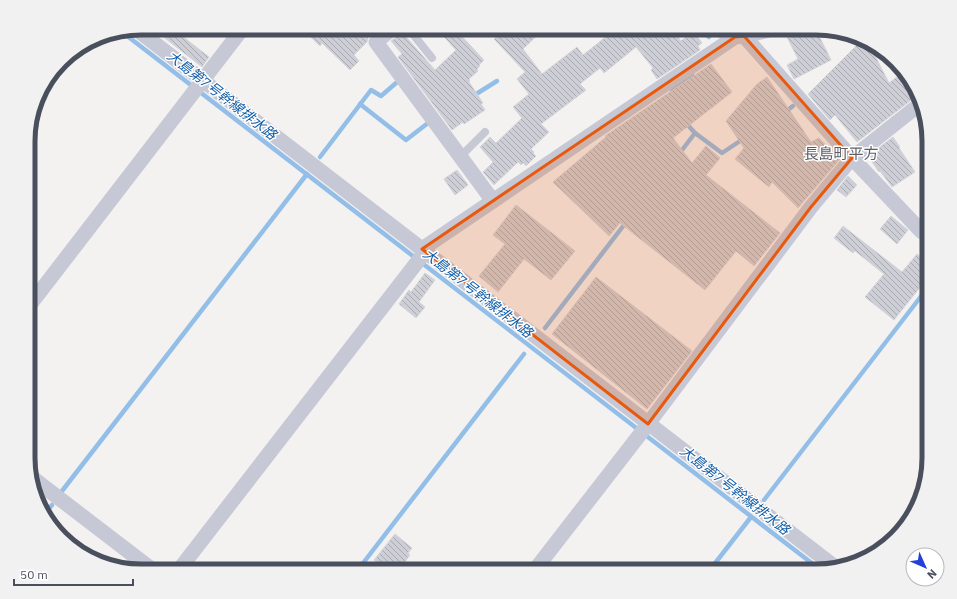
<svg xmlns="http://www.w3.org/2000/svg" width="957" height="599" font-family="'IBM Plex Sans','Noto Sans JP',sans-serif">
  <style>
    .lines { fill: none; stroke-linecap: round; stroke-linejoin: round }
    .stream { stroke: #93bee8; stroke-width: 4.5 }
    .building { fill: url(#building-back-hatch); stroke: #d5d5dc }
    .lane { stroke: #c6c9d5; stroke-width: 8 }
    .street { stroke: #c6c9d5; stroke-width: 15 }
    .marked { fill: #e8590c; fill-opacity: 0.2; stroke: #e8590c; stroke-width: 3; stroke-linejoin: round }
    .labels { text-anchor: middle; stroke-width: 3; stroke-linejoin: round; paint-order: stroke }
    .water-label { font-size: 14px; font-style: italic; fill: #155ea6; stroke: #fff }
    .quarter-label { font-size: 15px; fill: #5e5f66; stroke: #fff }
    .rim { fill: none; stroke: #4a4f5e; stroke-width: 5 }
  </style>
  <defs>
    <pattern id="building-back-hatch" width="6" height="6" patternUnits="userSpaceOnUse"><rect width="6" height="6" fill="#cecfd6"/><path d="M-1 5l2 2M0 0l6 6M5-1l2 2" fill="none" stroke="#a9aab1"/></pattern>
  </defs>
  <rect width="100%" height="100%" fill="#f3f2f1"/>
  <g class="lines">
    <!-- stream -->
    <g class="stream">
      <polyline points="697,28 709,37"/>
      <polyline points="122,32 822,571"/>
      <polyline points="672,91 692,75"/>
      <polyline points="473,96 497,81"/>
      <polyline points="360,104 406,140 428,123"/>
      <polyline points="785,112 793,106"/>
      <polyline points="685,122 695,133"/>
      <polyline points="679,154 695,133 722,153 743,139"/>
      <polyline points="320,157 371,90 381,96 396,83"/>
      <polyline points="545,328 627,221"/>
      <polyline points="62,491 307,174"/>
      <polyline points="764,500 929,286"/>
      <polyline points="44,515 52,505"/>
      <polyline points="357,571 524,354"/>
      <polyline points="709,571 751,517"/>
    </g>
  </g>
  <!-- building -->
  <g class="building">
    <polygon points="152,28 172,28 209,57 202,67"/>
    <polygon points="301,28 324,28 329,33 335,28 379,28 370,35 368,38 367,42 354,55 359,61 350,70 322,43 320,46"/>
    <polygon points="436,28 454,28 484,60 479,65 480,66 477,69 478,71 469,79 470,81 469,82 483,103 481,104 485,110 464,124 463,122 452,130 398,57 402,54 391,41 399,35 401,31 435,70 456,50"/>
    <polygon points="506,28 545,28 523,49 542,74 577,47 583,55 617,28 672,28 681,41 693,31 702,43 698,46 700,50 657,79 651,70 653,68 636,47 604,73 600,68 580,84 586,90 541,124 549,132 531,149 534,152 533,153 536,156 526,166 523,163 521,165 518,162 494,185 483,172 493,162 480,147 490,137 496,143 522,118 513,107 529,94 517,79 525,72 494,39"/>
    <polygon points="791,28 815,28 831,60 794,79 787,65 798,59 784,31"/>
    <polygon points="861,41 869,44 889,83 898,76 915,97 857,142 835,115 830,120 808,94"/>
    <polygon points="711,64 732,92 673,138 692,163 706,146 720,158 706,175 780,233 754,266 736,251 705,290 620,223 609,236 553,182 606,137 605,136"/>
    <polygon points="767,77 811,142 819,138 840,159 798,208 772,182 769,187 735,159 744,148 726,121 757,84"/>
    <polygon points="893,137 900,147 899,148 915,172 892,187 880,171 879,172 868,156"/>
    <polygon points="457,170 468,185 455,195 444,179"/>
    <polygon points="848,176 857,185 846,197 837,190"/>
    <polygon points="516,205 575,251 551,280 524,259 498,292 479,276 505,244 493,235"/>
    <polygon points="891,216 908,230 897,244 880,229"/>
    <polygon points="843,226 902,272 917,254 929,263 929,276 894,320 865,297 884,274 855,251 853,253 834,238"/>
    <polygon points="425,273 435,280 419,302 425,307 416,318 399,304 409,290 411,292"/>
    <polygon points="596,277 692,351 647,409 552,334"/>
    <polygon points="395,534 412,548 408,553 410,555 398,571 389,571 374,560"/>
  </g>
  <g class="lines">
    <!-- lane -->
    <g class="lane">
      <polyline points="408,28 432,58"/>
      <polyline points="460,157 485,132"/>
    </g>
    <!-- street -->
    <g class="street">
      <polyline points="393,28 376,42 493,201"/>
      <polyline points="716,28 735,37"/>
      <polyline points="136,29 835,567"/>
      <polyline points="744,36 852,158 921,231 929,237"/>
      <polyline points="422,249 735,37 744,36 769,30 773,28"/>
      <polyline points="29,306 243,28"/>
      <polyline points="30,476 154,571"/>
      <polyline points="178,571 425,252"/>
      <polyline points="534,571 648,424 811,207 852,158 920,104"/>
    </g>
  </g>
  <!-- marked area -->
  <path class="marked" d="M744,36L852,158L811,207L648,424L422,249L735,37Z"/>
  <g class="labels">
    <!-- water labels -->
    <g class="water-label">
      <text transform="translate(222 95) rotate(38)" y="5">大島第7号幹線排水路</text>
      <text transform="translate(478 293) rotate(38)" y="5">大島第7号幹線排水路</text>
      <text transform="translate(735 490) rotate(38)" y="5">大島第7号幹線排水路</text>
    </g>
    <!-- quarter labels -->
    <g class="quarter-label">
      <text x="841" y="159">長島町平方</text>
    </g>
  </g>
  <!-- crop -->
  <path d="M0 0H957V599H0ZM141 35H816A106 106 0 0 1 922 141V458A106 106 0 0 1 816 564H141A106 106 0 0 1 35 458V141A106 106 0 0 1 141 35Z" fill="#f1f1f2" fill-rule="evenodd"/>
  <path class="rim" d="M141 35H816A106 106 0 0 1 922 141V458A106 106 0 0 1 816 564H141A106 106 0 0 1 35 458V141A106 106 0 0 1 141 35Z"/>
  <!-- north arrow -->
  <g transform="translate(925 567) rotate(135)"><circle r="19" fill="#ffffff" stroke="#b7b9bf"/>
  <path d="M0-3L7 15L0 10L-7 15Z" fill="#2440db"/>
  <text y="-6" font-size="11" font-weight="bold" text-anchor="middle" fill="#4a4f5e">N</text>
  </g>
  <!-- scale -->
  <path d="M14 579v6h119v-6" fill="none" stroke="#4a4f5e" stroke-width="2"/>
  <text x="20" y="579" font-size="12" fill="#4a4f5e" stroke="#ffffff" stroke-width="3" paint-order="stroke">50 m</text>
</svg>
